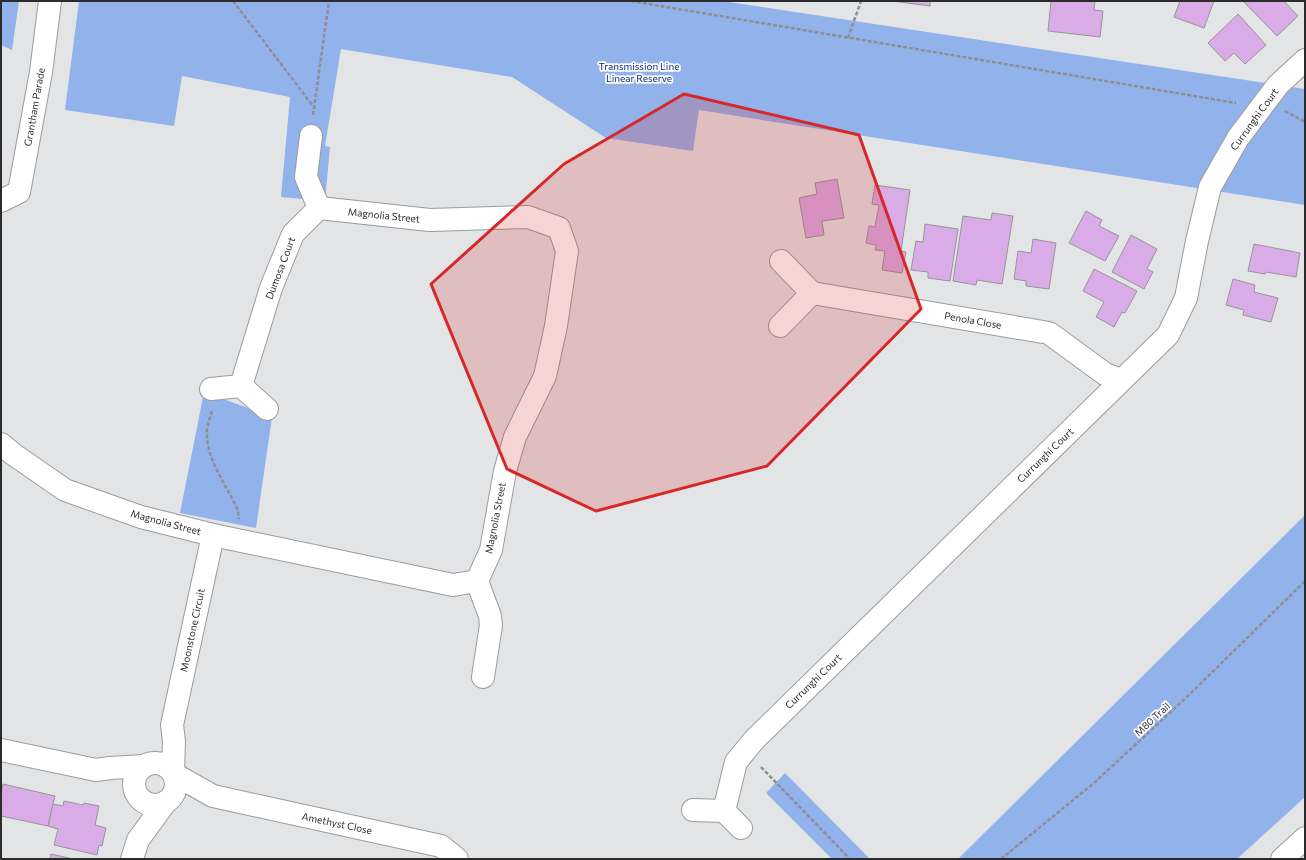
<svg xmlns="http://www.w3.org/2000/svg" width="1306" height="860" font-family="Commissioner,sans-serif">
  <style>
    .green { fill: #92b2ec }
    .building { fill: #d9abe7; stroke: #979697 }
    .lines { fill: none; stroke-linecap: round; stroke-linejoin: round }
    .minor-casing { stroke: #9a9b9d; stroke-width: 24 }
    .highway-casing { stroke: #9a9b9d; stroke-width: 24 }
    .path { stroke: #8e8f90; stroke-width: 2.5; stroke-dasharray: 4 2; stroke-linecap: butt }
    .minor { stroke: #fff; stroke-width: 22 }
    .highway { stroke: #fff; stroke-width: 22 }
    .marked { fill: #d62828; fill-opacity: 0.2; stroke: #d62828; stroke-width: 3; stroke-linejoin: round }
    .labels { text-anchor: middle; stroke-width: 3.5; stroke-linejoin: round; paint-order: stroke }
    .park-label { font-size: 10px; fill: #0b2c73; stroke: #fff }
    .street-label { font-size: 10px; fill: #2b2b2c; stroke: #fff }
  </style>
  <rect width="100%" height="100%" fill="#e3e4e5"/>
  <!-- green -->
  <g class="green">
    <polygon points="1,1 19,1 12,50 1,45"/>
    <polygon points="79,1 722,1 1305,89 1305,205 699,110 693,151 606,138 512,77 341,49 325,146 330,147 325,201 281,197 290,97 182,76 174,126 65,110"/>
    <polygon points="204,392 272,417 256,528 180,513"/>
    <polygon points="1305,515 1305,797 1237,859 958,859"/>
    <polygon points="785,773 870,859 832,859 766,793"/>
  </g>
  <!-- building -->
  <g class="building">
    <polygon points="892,1 930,1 930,6"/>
    <polygon points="1051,1 1095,1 1094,10 1103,11 1100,37 1048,31"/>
    <polygon points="1180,1 1214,1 1204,28 1174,17"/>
    <polygon points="1243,1 1284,1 1298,16 1277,36"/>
    <polygon points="1238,14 1266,45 1245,64 1234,53 1225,61 1208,43"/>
    <polygon points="837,179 844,218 822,221 824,235 806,238 799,198 817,194 815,183"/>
    <polygon points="875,185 910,190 901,251 906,252 902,273 882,270 885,251 875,250 876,245 866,243 869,226 875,227 879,205 872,204"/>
    <polygon points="1086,211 1102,220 1099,226 1119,236 1105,261 1069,243"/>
    <polygon points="992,213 1013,216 1002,284 977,280 976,285 953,281 963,216 991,220"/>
    <polygon points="925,224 958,229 950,281 928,278 928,272 911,270 916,241 923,242"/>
    <polygon points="1131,235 1157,249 1147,269 1153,272 1144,289 1112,272"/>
    <polygon points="1033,239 1056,243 1049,289 1026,286 1026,281 1014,279 1018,251 1031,253"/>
    <polygon points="1254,244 1300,253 1296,277 1266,272 1265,274 1248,271"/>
    <polygon points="1094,269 1137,291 1125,313 1122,312 1114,327 1096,317 1104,302 1083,291"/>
    <polygon points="1233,279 1255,285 1254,292 1278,298 1271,322 1243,315 1244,310 1226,305"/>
    <polygon points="3,784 55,796 48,826 1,816 1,793"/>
    <polygon points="64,801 83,805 84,803 99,806 95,825 106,828 102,846 99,845 97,855 54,845 58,829 48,826 53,804 63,806"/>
    <polygon points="51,854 73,859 50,859"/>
  </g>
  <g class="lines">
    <defs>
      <g id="minor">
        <polyline points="311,136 306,177 319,208"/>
        <polyline points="1,201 19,192 41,72 50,1"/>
        <polyline points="812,293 1049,333 1105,374 1121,380"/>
        <polyline points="780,326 812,293 781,261"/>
        <polyline points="241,386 271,288 293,234 319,208"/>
        <polyline points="211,389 241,386 267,409"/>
        <polyline points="1,444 13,454 65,490 141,517 213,535 453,585 477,581 491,550 505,471 515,437 545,376 556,326 567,251 559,228 528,217 430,220 319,208"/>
        <polyline points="477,581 490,616 491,625 483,677"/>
        <polyline points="1,750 96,770 110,768 143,766"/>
        <circle cx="155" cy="784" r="21"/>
        <polyline points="173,772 174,741 172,725 213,535"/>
        <polyline points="174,774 213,796 441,846 457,859"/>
        <polyline points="693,810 724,811 741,828"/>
        <polyline points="724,811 736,762 754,740 1168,335 1186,298 1197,241 1210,187 1238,138 1278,85 1305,60"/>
        <polyline points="132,859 138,840 165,803"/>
      </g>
      <polyline id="highway" points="1282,859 1305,838"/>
    </defs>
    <!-- minor casing -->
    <use href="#minor" class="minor-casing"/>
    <!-- highway casing -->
    <use href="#highway" class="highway-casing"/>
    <!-- path -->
    <g class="path">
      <polyline points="233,1 313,106"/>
      <polyline points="631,1 1236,103"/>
      <polyline points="848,38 861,1"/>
      <polyline points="1285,111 1305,122"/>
      <polyline points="313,115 329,1"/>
      <path d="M212,411C210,417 208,423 207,430C205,459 227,485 238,511L239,519"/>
      <polyline points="761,767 850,859"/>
      <polyline points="1001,859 1094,783 1189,695 1305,581"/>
    </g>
    <!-- minor -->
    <use href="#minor" class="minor"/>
    <!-- highway -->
    <use href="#highway" class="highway"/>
  </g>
  <!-- marked area -->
  <path class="marked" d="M684,94L859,135L921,309L767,466L596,511L507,469L431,284L564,164Z"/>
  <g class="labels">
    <!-- park labels -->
    <g class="park-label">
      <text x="639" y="70">Transmission Line<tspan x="639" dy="12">Linear Reserve</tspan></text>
    </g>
    <!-- street labels -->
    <g class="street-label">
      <text transform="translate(34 107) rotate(-80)" y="4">Grantham Parade</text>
      <text transform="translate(1254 119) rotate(-54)" y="4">Currunghi Court</text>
      <text transform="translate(384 215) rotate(6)" y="4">Magnolia Street</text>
      <text transform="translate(280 268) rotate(-69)" y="4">Dumosa Court</text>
      <text transform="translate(973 320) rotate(10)" y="4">Penola Close</text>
      <text transform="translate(1045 455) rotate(-44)" y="4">Currunghi Court</text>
      <text transform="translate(495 518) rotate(-79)" y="4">Magnolia Street</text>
      <text transform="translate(166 522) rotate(15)" y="4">Magnolia Street</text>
      <text transform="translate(192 630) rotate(-78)" y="4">Moonstone Circuit</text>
      <text transform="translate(813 681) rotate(-44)" y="4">Currunghi Court</text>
      <text transform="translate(1152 719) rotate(-43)" y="4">M80 Trail</text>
      <text transform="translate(337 823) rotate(12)" y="4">Amethyst Close</text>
    </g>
  </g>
  <!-- border -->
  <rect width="1306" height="860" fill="none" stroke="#2b2b2c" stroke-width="4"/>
</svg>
